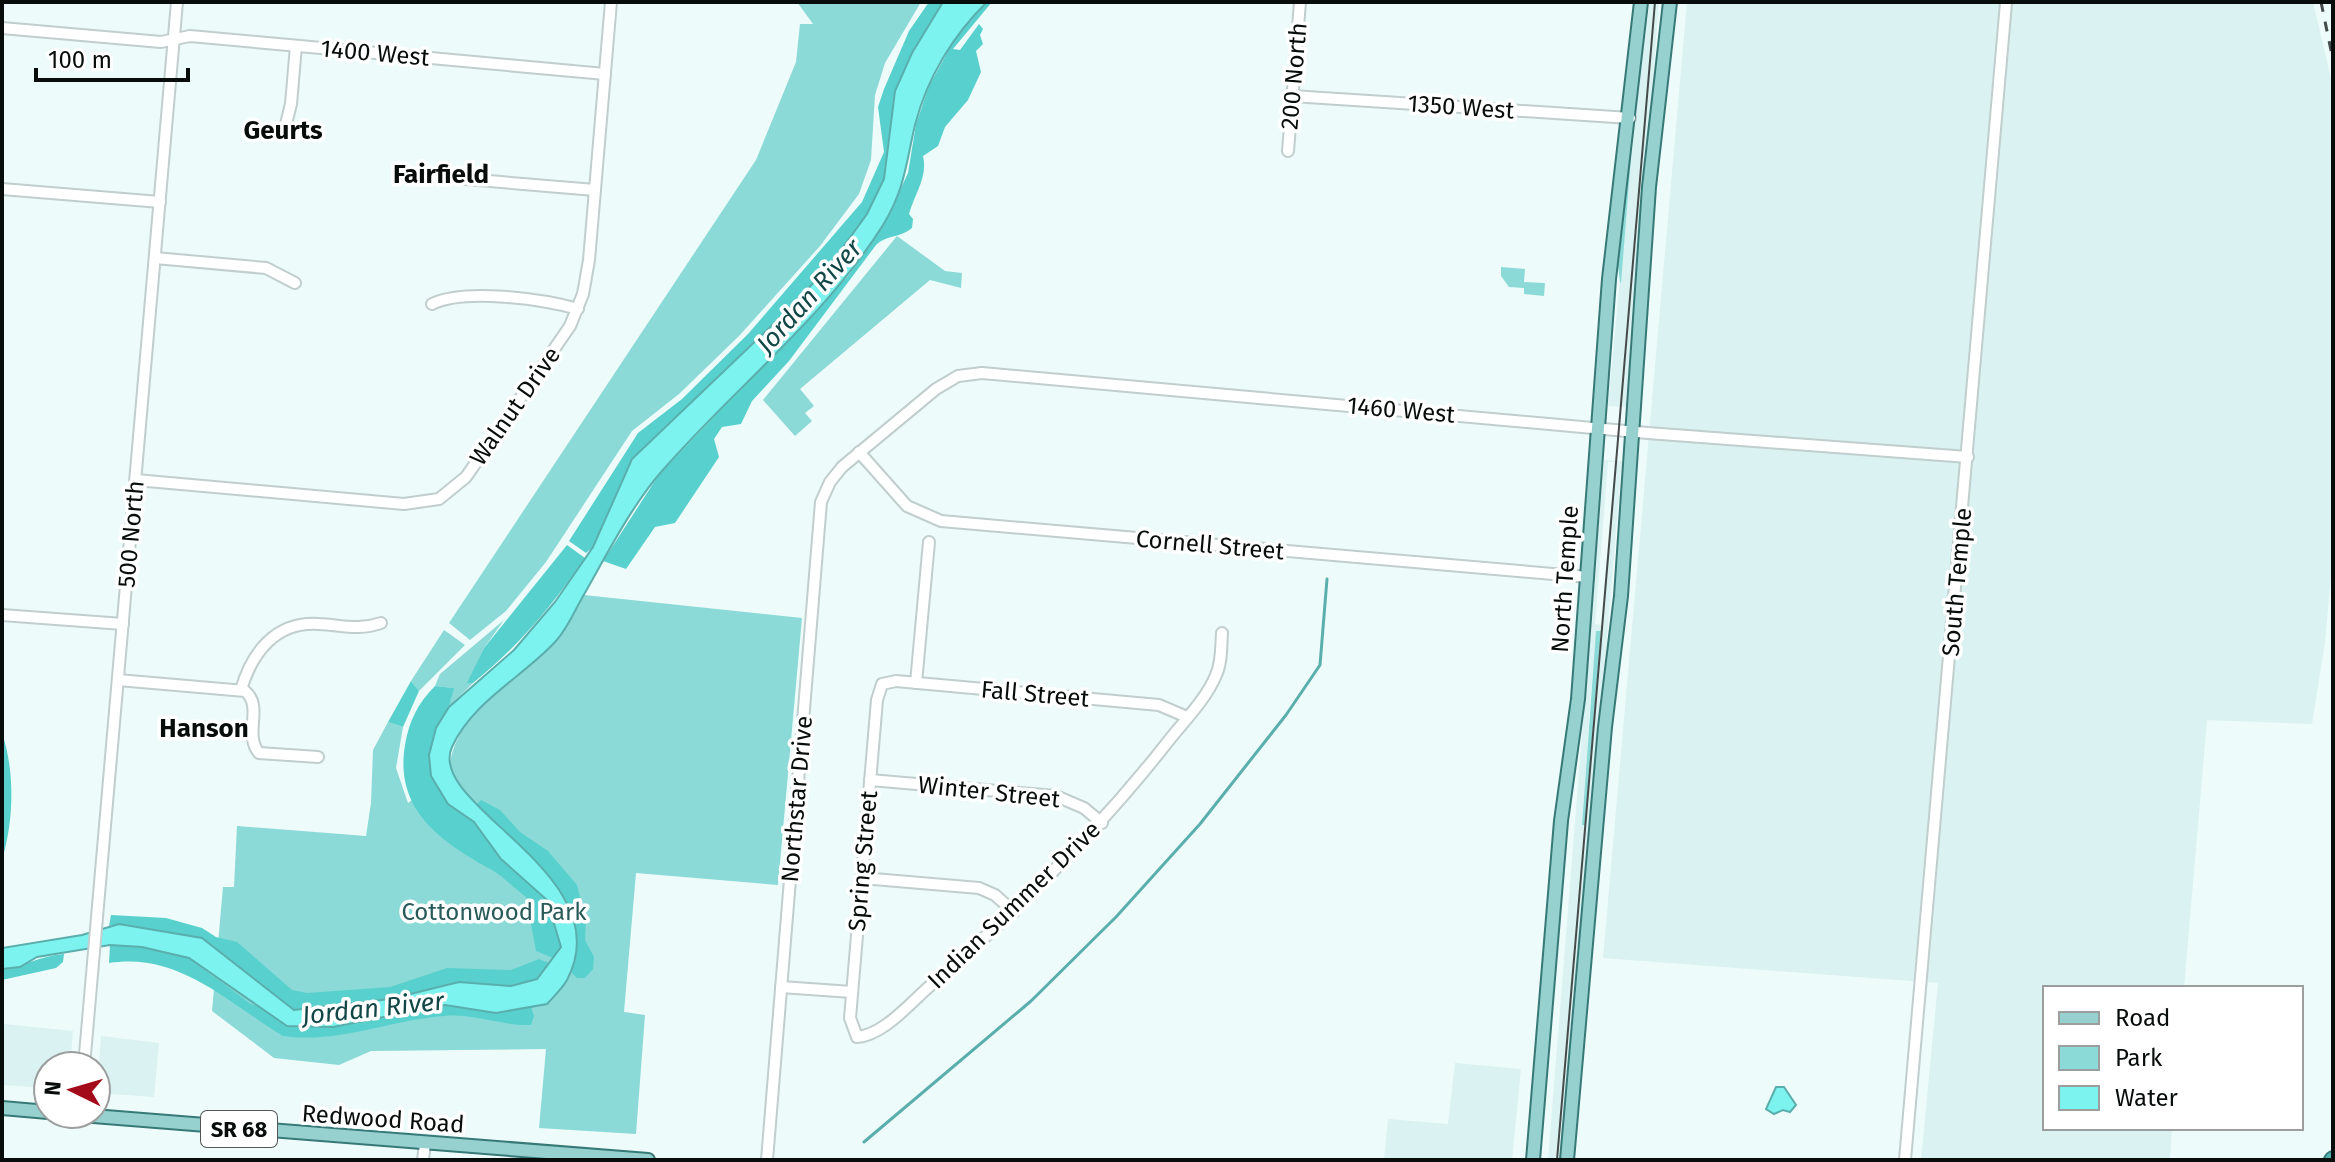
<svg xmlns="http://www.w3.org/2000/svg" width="2335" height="1162" font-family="'Fira Sans',sans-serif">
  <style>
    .built { fill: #daf2f1; fill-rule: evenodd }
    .green { fill: #8bdad7 }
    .forest { fill: #58d1ce }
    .water { fill: #7df3f0; stroke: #5aaeac; stroke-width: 2 }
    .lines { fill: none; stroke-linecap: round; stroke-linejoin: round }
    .stream { stroke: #5aaeac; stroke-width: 3 }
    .minor-casing { stroke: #c0cecd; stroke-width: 14 }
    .major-casing { stroke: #377977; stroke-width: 16 }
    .highway-casing { stroke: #377977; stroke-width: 18 }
    .minor { stroke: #fff; stroke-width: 10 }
    .major { stroke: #96d1d0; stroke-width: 12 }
    .highway { stroke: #50b3b0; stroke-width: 14 }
    .tram { stroke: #444b4a; stroke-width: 2 }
    .rail { stroke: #444b4a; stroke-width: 3; stroke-dasharray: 10 10; stroke-linecap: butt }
    .labels { text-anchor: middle; stroke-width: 7; stroke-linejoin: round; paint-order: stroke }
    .shield { fill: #fff; stroke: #525655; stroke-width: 2 }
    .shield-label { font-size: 22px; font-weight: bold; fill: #080d0c }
    .street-label { font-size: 24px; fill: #080d0c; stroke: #fff }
    .park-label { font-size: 24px; fill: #275a59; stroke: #fff }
    .neighbourhood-label { font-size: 26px; font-weight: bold; fill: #080d0c; stroke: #fff }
    .water-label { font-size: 26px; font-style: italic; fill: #114847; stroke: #fff }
  </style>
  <rect width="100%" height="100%" fill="#edfbfa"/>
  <!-- built -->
  <g class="built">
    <polygon points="1646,2 1659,2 1627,407 1608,406"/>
    <polygon points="1687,2 2313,2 2333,87 2333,555 2325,642 2312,724 2207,720 2184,988 2045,988 2045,1128 2172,1128 2170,1160 1921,1160 1938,983 1603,958"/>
    <path d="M1604,460L1622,461L1564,1146L1562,1160H1548ZM1608,462H1615L1601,625L1595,624ZM1597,631H1601L1582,825L1590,704Z"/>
    <polygon points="4,1024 73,1031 70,1066 48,1066 48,1088 2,1085"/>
    <polygon points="101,1036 159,1043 154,1097 97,1093"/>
    <polygon points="1455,1063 1521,1069 1512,1160 1384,1160 1388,1119 1448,1124"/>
  </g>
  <!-- green -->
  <g class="green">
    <polygon points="797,2 921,2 885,63 875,95 871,160 859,194 820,246 739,336 679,394 632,431 546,562 506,611 470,640 449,623 756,160 796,62 800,24 813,24"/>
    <polygon points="1632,146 1621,283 1620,282 1617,258"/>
    <polygon points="897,236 945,271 962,273 961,288 930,280 800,389 814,406 805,413 812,421 795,436 763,400"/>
    <polygon points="1501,267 1525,269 1524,282 1545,283 1544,296 1524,294 1524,288 1509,287 1501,276"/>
    <path d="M584,595L802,618L778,885L636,873L624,1012L645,1015L636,1134L539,1128L546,1049L371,1051L339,1065L274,1058L212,1011L223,887H234L237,826L366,836L371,803L373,750L388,722L403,727L396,768L408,803L449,772C452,712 517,681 555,642C567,630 575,610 584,595Z"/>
    <polygon points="504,620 484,648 468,683 473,683 449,707 453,688 435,686 440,674"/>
    <polygon points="444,630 465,645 419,691 411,681"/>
    <polygon points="1596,631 1601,631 1585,825 1582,825"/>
  </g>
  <!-- forest -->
  <g class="forest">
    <polygon points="929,2 943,2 912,53 884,180 867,214 830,265 788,310 633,458 593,547 586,553 569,541 638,433 682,399 748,334 862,202 884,152 878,107 884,89 909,31"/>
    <path d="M987,2H992L953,49L960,50L979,24L983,29L980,35L983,44L976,51L981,72L968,100L945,127L938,146L923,156C928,177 915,193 909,214L913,219L912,228C900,238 886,235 876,245L789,361L752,401L741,424L722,427L714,439L719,457L675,523L655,527L626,569L603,561L660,473L848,276L885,222L908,173L916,124L929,86L960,29Z"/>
    <path d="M567,545L585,558C551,607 520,645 473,683H467L484,648Z"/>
    <polygon points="411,681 419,691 403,727 388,722"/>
    <path d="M435,686L454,688L449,707L436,728L448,804L474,822L501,859L547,900L561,947L553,958L536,951L526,897C515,889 504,877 492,870C442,842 394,811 405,745C409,721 418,703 435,686Z"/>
    <path d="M2,733C15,771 14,821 2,859Z"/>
    <polygon points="481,800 500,810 520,832 548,851 577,885 586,920 585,940 594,957 593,969 585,978 577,978 570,971 575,955 574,932 493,820 476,805"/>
    <polygon points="111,915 166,918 202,928 216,937 237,942 292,990 307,993 390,987 447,968 511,970 539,959 549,963 537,979 511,986 459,982 390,999 294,1010 202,938 119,924 109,926"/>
    <path d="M110,945L142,947L189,958L251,1004L333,1027L445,1005L496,1013L531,1007L534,1016L531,1025C502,1026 474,1013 444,1016C390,1020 338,1044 283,1036C227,1002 179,952 109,963Z"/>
    <path d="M64,954L63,962L56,968L2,980V969C24,966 41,956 64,954Z"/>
  </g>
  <!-- water -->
  <g class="water">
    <path d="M943,2H987C953,35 927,78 915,125C906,163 905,189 883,225C824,319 734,388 662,471C631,506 605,558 582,598C574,612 567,629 556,641C523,677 473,701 452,747C425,806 623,874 567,980C562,989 553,997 547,1004L496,1013L445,1005L333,1027L287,1026L189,958L142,947L110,945L37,957L20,967L2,969V948L82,935L119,924L202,938L294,1010L390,999L459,982L511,986L537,979L561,947L547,900L501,859L474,822L448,804L431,776L429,755L436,728L449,707L514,650L555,602L593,547L632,459L788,310L830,265L867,214L884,179L895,91L912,53Z"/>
    <polygon points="1776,1087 1784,1087 1796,1105 1790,1112 1783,1110 1774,1114 1766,1109"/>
  </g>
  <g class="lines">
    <!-- stream -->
    <polyline class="stream" points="864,1142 1031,1001 1116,917 1200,824 1286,715 1320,665 1327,579"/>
    <defs>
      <g id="minor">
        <polyline points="2,28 161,42 190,36 605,74"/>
        <polyline points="1292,96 1630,118"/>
        <polyline points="284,132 291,104 296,46"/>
        <polyline points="1288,151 1300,2"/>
        <polyline points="429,176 595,190"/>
        <polyline points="2,189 160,202"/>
        <polyline points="155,258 266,268 295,283"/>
        <path d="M432,304C465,288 542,299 578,309"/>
        <polyline points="859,452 907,506 941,521 1588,577"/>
        <polyline points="136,480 404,504 439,499 466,477 570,326 583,294 589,260 611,2"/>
        <polyline points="2,615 123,624"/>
        <path d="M118,680L245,691C264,707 243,734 259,753L318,757"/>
        <polyline points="916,683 929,542"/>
        <path d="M241,690C252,652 276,621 319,624C342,625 358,631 381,623"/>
        <path d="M1187,717L1159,705L896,681L882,684L877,700L850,1018L857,1037C884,1035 911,1002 931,985C1017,911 1096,833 1166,744C1182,723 1206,700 1216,675C1222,662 1221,646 1222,633"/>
        <polyline points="870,780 1056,796 1084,808 1102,823"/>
        <polyline points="862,878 979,888 995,895 1014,912"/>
        <polyline points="781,987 852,992"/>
        <polyline points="84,1066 177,2"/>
        <polyline points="423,1160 425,1144"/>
        <polyline points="767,1160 821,502 830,482 842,467 936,389 958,376 982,373 1648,433 1968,457"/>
        <polyline points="1905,1160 2006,3"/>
      </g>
      <g id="major">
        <polyline points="2,1108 48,1112"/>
        <polyline points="68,1114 648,1160"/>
        <polyline points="1533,1160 1561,821 1578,699 1609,279 1641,2"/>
        <polyline points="1567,1160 1605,727 1621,596 1649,187 1670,2"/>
      </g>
      <polyline id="highway" points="2332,1160 2333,1159"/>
    </defs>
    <!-- minor casing -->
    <use href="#minor" class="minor-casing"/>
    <!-- major casing -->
    <use href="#major" class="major-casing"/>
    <!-- highway casing -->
    <use href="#highway" class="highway-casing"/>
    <!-- minor -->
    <use href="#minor" class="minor"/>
    <!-- major -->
    <use href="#major" class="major"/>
    <!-- highway -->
    <use href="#highway" class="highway"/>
    <!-- tram -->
    <polyline class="tram" points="1557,1160 1655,2"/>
    <!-- rail -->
    <polyline class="rail" points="2321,2 2333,60"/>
  </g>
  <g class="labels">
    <!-- shield labels -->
    <rect class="shield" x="201" y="1111" width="76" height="36" rx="6"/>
    <g class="shield-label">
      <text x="239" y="1137">SR 68</text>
    </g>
    <!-- street labels -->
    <g class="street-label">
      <text transform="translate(375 53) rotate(5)" y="8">1400 West</text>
      <text transform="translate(1294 76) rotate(-85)" y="8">200 North</text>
      <text transform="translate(1461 107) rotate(4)" y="8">1350 West</text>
      <text transform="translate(515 406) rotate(-55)" y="8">Walnut Drive</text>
      <text transform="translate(1401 410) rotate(5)" y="8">1460 West</text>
      <text transform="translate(131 534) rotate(-85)" y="8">500 North</text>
      <text transform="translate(1210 545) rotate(5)" y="8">Cornell Street</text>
      <text transform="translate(1565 579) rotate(-86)" y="8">North Temple</text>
      <text transform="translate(1957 582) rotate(-85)" y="8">South Temple</text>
      <text transform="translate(1035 694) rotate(5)" y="8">Fall Street</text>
      <text transform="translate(989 792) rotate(6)" y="8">Winter Street</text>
      <text transform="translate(797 799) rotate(-85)" y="8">Northstar Drive</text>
      <text transform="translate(863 861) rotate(-85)" y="8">Spring Street</text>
      <text transform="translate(1014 905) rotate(-44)" y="8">Indian Summer Drive</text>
      <text transform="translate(383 1119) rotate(4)" y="8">Redwood Road</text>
    </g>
    <!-- park labels -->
    <g class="park-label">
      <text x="494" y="920">Cottonwood Park</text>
    </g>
    <!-- neighbourhood labels -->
    <g class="neighbourhood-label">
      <text x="283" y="139">Geurts</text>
      <text x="441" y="183">Fairfield</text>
      <text x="204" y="737">Hanson</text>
    </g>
    <!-- water labels -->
    <g class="water-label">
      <text transform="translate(809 296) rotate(-48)" y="9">Jordan River</text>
      <text transform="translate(373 1008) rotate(-6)" y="9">Jordan River</text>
    </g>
  </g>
  <!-- border -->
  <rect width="2335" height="1162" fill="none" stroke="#080d0c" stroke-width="8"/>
  <!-- legend -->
  <rect x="2043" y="986" width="260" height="144" fill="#ffffff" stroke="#9c9e9e" stroke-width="2"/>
  <rect x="2059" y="1012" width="40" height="12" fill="#96d1d0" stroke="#9c9e9e" stroke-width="2"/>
  <text x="2115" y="1026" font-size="24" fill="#080d0c">Road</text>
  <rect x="2059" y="1046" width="40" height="24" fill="#8bdad7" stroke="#9c9e9e" stroke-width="2"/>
  <text x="2115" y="1066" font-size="24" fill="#080d0c">Park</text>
  <rect x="2059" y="1086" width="40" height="24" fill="#7df3f0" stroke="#9c9e9e" stroke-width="2"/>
  <text x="2115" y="1106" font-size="24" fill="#080d0c">Water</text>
  <!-- north arrow -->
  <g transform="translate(72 1090) rotate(275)"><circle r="38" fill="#ffffff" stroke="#9c9e9e" stroke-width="2"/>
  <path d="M0-6L14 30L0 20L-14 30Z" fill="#a40b1a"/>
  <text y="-12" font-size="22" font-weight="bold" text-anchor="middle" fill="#080d0c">N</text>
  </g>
  <!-- scale -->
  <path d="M36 68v12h152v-12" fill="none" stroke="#080d0c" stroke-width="4"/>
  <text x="48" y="68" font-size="24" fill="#080d0c" stroke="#ffffff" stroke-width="6" paint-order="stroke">100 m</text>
</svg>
